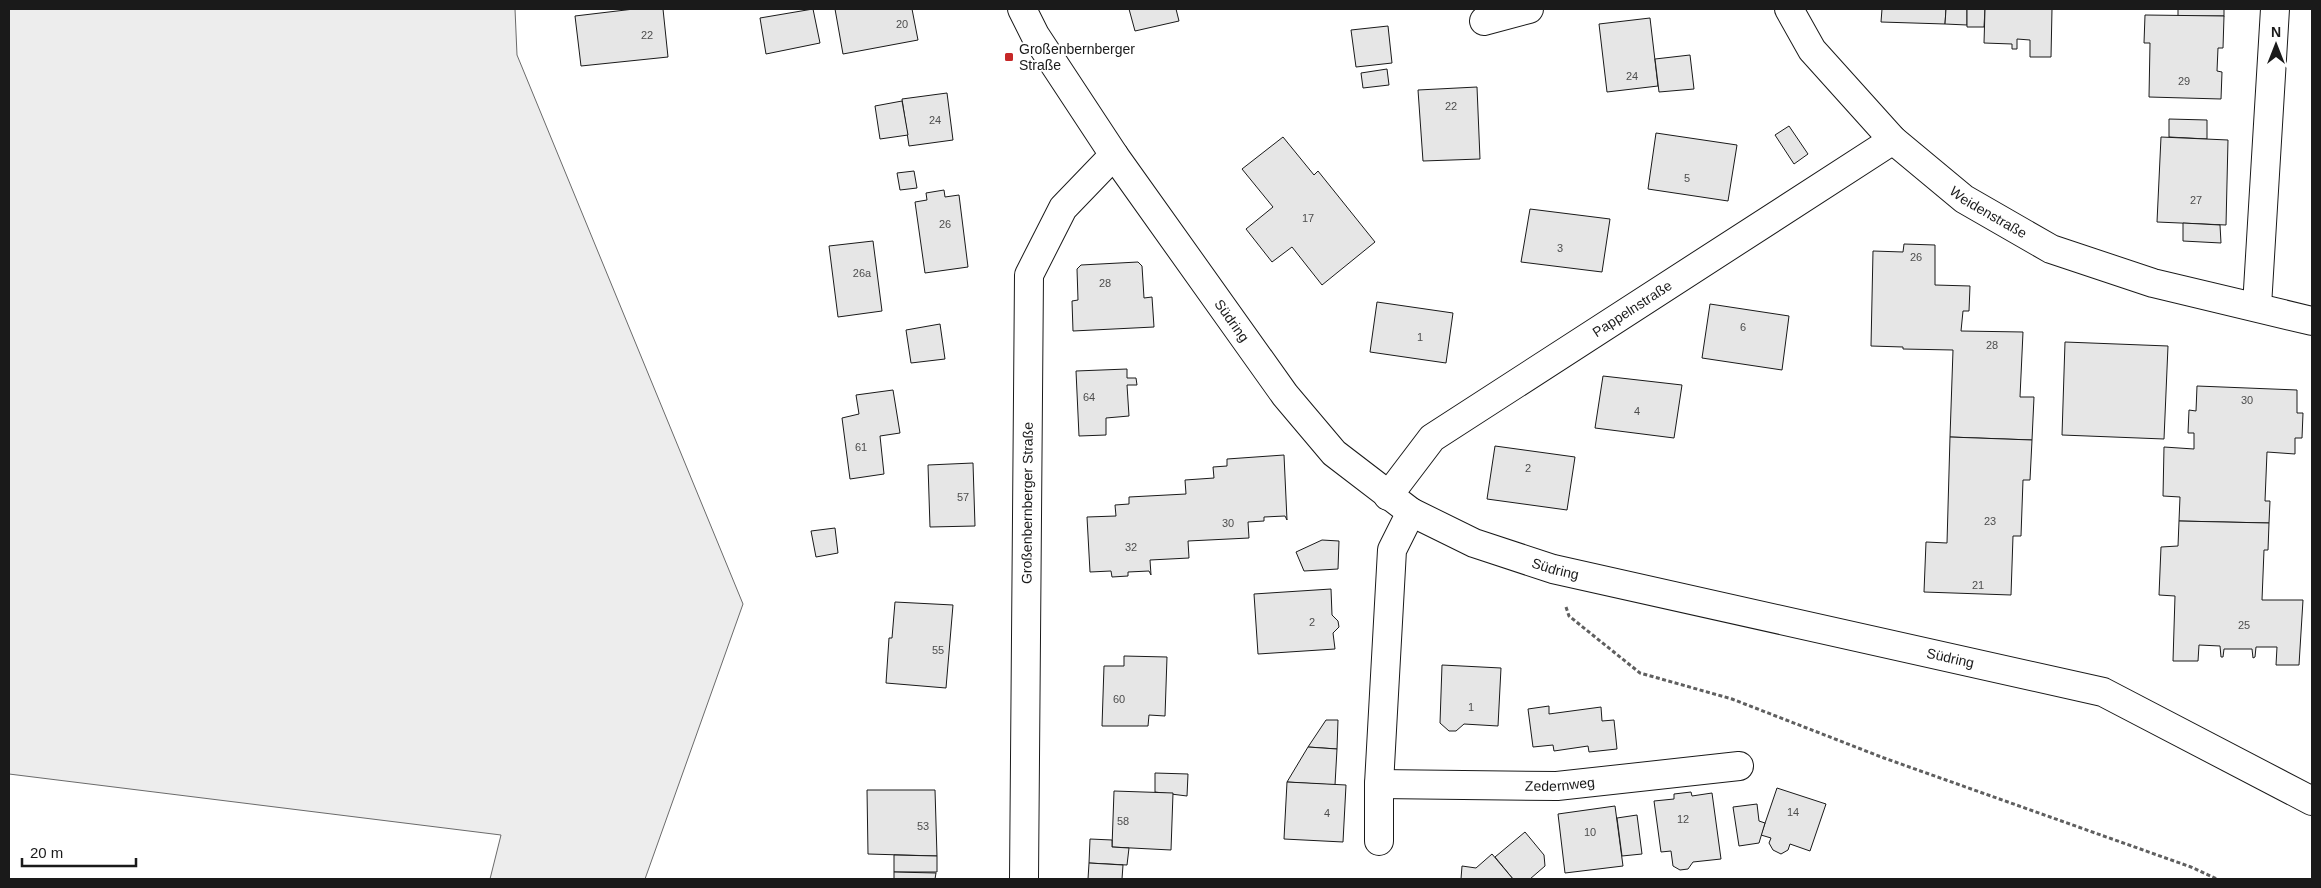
<svg xmlns="http://www.w3.org/2000/svg" width="2321" height="888" font-family="Helvetica,sans-serif">
  <style>
    .green { fill: #ededed; stroke: #6a6a6a }
    .building { fill: #e6e6e6; stroke: #1a1a1a }
    .lines { fill: none; stroke-linecap: round; stroke-linejoin: round }
    .minor-casing { stroke: #1a1a1a; stroke-width: 30 }
    .path { stroke: #5f5f5f; stroke-width: 3; stroke-dasharray: 4 2.5; stroke-linecap: butt }
    .minor { stroke: #fff; stroke-width: 28 }
    .poi-dot { fill: #c62828; stroke: #fff; stroke-width: 2 }
    .labels { text-anchor: middle; stroke-width: 4; stroke-linejoin: round; paint-order: stroke }
    .number-label { font-size: 11px; fill: #4d4d4d }
    .poi-label { font-size: 14px; fill: #1a1a1a; stroke: #fff; text-anchor: start }
    .street-label { font-size: 14px; fill: #1a1a1a; stroke: #fff }
  </style>
  <rect width="100%" height="100%" fill="#fff"/>
  <!-- green -->
  <polygon class="green" points="9,9 515,9 517,55 743,604 645,879 490,879 501,835 9,774"/>
  <!-- building -->
  <g class="building">
    <polygon points="634,9 663,9 668,57 581,66 575,16"/>
    <polygon points="813,9 820,43 766,54 760,18"/>
    <polygon points="835,9 912,9 918,40 843,54"/>
    <polygon points="1129,9 1176,9 1179,21 1135,31"/>
    <polygon points="1882,9 1946,9 1945,24 1881,22"/>
    <polygon points="1946,9 1967,9 1967,25 1945,24"/>
    <polygon points="1967,9 1985,9 1984,27 1967,27"/>
    <polygon points="1985,9 2052,9 2051,57 2030,57 2030,40 2017,39 2017,49 2012,49 2012,44 1984,43"/>
    <rect x="2178" y="9" width="46" height="7"/>
    <polygon points="2145,15 2224,16 2223,48 2218,48 2217,71 2222,72 2221,99 2149,97 2150,43 2144,43"/>
    <polygon points="1650,18 1658,86 1607,92 1599,24"/>
    <polygon points="1388,26 1392,63 1356,67 1351,30"/>
    <polygon points="1690,55 1694,89 1659,92 1655,59"/>
    <polygon points="1387,69 1389,85 1363,88 1361,73"/>
    <polygon points="1477,87 1480,159 1423,161 1418,90"/>
    <polygon points="947,93 953,140 909,146 902,99"/>
    <polygon points="902,101 908,135 880,139 875,106"/>
    <polygon points="2169,119 2207,120 2207,139 2169,137"/>
    <polygon points="1789,126 1808,154 1794,164 1775,135"/>
    <polygon points="1656,133 1737,145 1728,201 1648,189"/>
    <polygon points="1283,137 1314,175 1318,171 1375,242 1322,285 1292,247 1272,262 1246,229 1273,207 1242,169"/>
    <polygon points="2161,137 2228,140 2226,225 2157,222"/>
    <polygon points="914,171 917,188 900,190 897,173"/>
    <polygon points="944,190 945,197 959,195 968,267 925,273 915,202 927,200 926,193"/>
    <polygon points="1530,209 1610,219 1602,272 1521,262"/>
    <polygon points="2183,223 2220,225 2221,243 2183,241"/>
    <polygon points="873,241 882,311 838,317 829,246"/>
    <polygon points="1904,244 1935,245 1935,285 1970,286 1969,311 1963,311 1961,331 2023,332 2020,397 2034,397 2032,440 1950,437 1953,350 1903,349 1903,347 1871,346 1873,251 1903,252"/>
    <polygon points="1138,262 1142,266 1144,298 1152,297 1154,327 1073,331 1072,301 1078,300 1077,269 1081,265"/>
    <polygon points="1377,302 1453,313 1446,363 1370,352"/>
    <polygon points="1710,304 1789,316 1782,370 1702,358"/>
    <polygon points="940,324 945,359 911,363 906,330"/>
    <polygon points="2065,342 2168,346 2164,439 2062,435"/>
    <polygon points="1127,369 1127,378 1136,378 1137,385 1127,385 1129,416 1106,418 1106,435 1079,436 1076,371"/>
    <polygon points="1603,376 1682,385 1674,438 1595,428"/>
    <polygon points="2197,386 2297,390 2297,413 2303,413 2302,438 2295,438 2295,454 2267,452 2265,501 2270,501 2269,523 2179,521 2180,497 2163,496 2164,447 2194,449 2194,433 2188,433 2189,410 2196,411"/>
    <polygon points="893,390 900,433 880,436 884,474 850,479 842,418 859,414 856,395"/>
    <polygon points="1950,437 2032,440 2030,480 2023,480 2021,536 2013,536 2011,595 1924,592 1926,542 1947,543"/>
    <polygon points="1495,446 1575,457 1567,510 1487,499"/>
    <polygon points="1284,455 1287,520 1285,516 1264,517 1264,521 1248,522 1249,538 1188,541 1189,558 1150,560 1151,575 1149,571 1128,572 1128,576 1112,577 1111,571 1090,572 1087,517 1116,516 1115,505 1129,504 1129,497 1186,494 1185,480 1214,478 1213,467 1227,466 1227,459"/>
    <polygon points="973,463 975,526 930,527 928,465"/>
    <polygon points="2179,521 2269,523 2268,550 2264,550 2262,600 2303,600 2299,665 2276,665 2277,647 2256,647 2255,657 2253,658 2252,649 2224,649 2223,657 2221,657 2220,646 2199,645 2198,661 2173,661 2175,596 2159,595 2161,547 2178,546"/>
    <polygon points="835,528 838,553 816,557 811,531"/>
    <polygon points="1322,540 1339,541 1338,569 1304,571 1296,552"/>
    <polygon points="1331,589 1332,615 1338,621 1339,627 1333,633 1335,649 1258,654 1254,594"/>
    <polygon points="895,602 953,605 946,688 886,683 889,638 892,638"/>
    <polygon points="1124,656 1167,657 1165,716 1149,715 1148,726 1102,726 1104,666 1124,666"/>
    <polygon points="1442,665 1501,668 1498,726 1464,724 1456,731 1449,731 1440,723"/>
    <polygon points="1549,706 1549,714 1601,707 1602,721 1614,720 1617,749 1589,752 1588,746 1554,751 1553,745 1533,747 1528,709"/>
    <polygon points="1326,720 1338,720 1337,749 1308,747"/>
    <polygon points="1308,747 1337,749 1335,785 1287,782"/>
    <polygon points="1155,773 1188,774 1187,796 1155,792"/>
    <polygon points="1287,782 1346,785 1343,842 1284,839"/>
    <polygon points="1777,788 1826,804 1810,851 1790,844 1788,850 1781,854 1773,850 1769,843 1771,838 1761,835"/>
    <polygon points="867,790 935,790 937,856 868,854"/>
    <polygon points="1114,791 1173,793 1171,850 1112,847"/>
    <polygon points="1691,792 1692,796 1712,793 1721,859 1693,862 1688,869 1680,870 1673,866 1671,851 1661,852 1654,801 1674,799 1674,794"/>
    <polygon points="1757,804 1759,821 1765,823 1759,843 1739,846 1733,807"/>
    <polygon points="1615,806 1623,866 1565,873 1558,814"/>
    <polygon points="1637,815 1642,854 1622,856 1617,818"/>
    <polygon points="1525,832 1544,855 1545,866 1530,879 1513,879 1495,857"/>
    <polygon points="1090,839 1112,840 1112,847 1129,848 1127,865 1089,863"/>
    <polygon points="1492,854 1513,879 1461,879 1462,866 1476,868"/>
    <polygon points="894,855 937,856 937,872 894,872"/>
    <polygon points="1089,863 1123,865 1122,879 1088,879"/>
    <polygon points="894,872 936,873 935,879 894,879"/>
  </g>
  <g class="lines">
    <defs>
      <g id="minor">
        <path id="s1" d="M1022,9L1035,35L1114,155L1285,395L1334,453L1411,512L1474,543L1553,569L2103,692L2312,801"/>
        <path id="s2" d="M1789,9L1812,50L1893,140L1964,199L2051,249L2153,283L2312,321"/>
        <polyline points="1484,21 1529,9"/>
        <polyline points="2257,306 2275,9"/>
        <path id="s3" d="M1388,496L1432,438L1893,140"/>
        <path id="s4" d="M1379,784L1557,786L1739,766"/>
        <polyline points="1379,841 1379,784 1392,550 1411,512"/>
        <path id="s5" d="M1024,879L1029,275L1063,208L1114,155"/>
      </g>
    </defs>
    <!-- minor casing -->
    <use href="#minor" class="minor-casing"/>
    <!-- path -->
    <polyline class="path" points="1566,607 1569,616 1640,673 1732,699 1884,758 2191,867 2217,879"/>
    <!-- minor -->
    <use href="#minor" class="minor"/>
  </g>
  <!-- markers -->
  <rect class="poi-dot" x="1004" y="52" width="10" height="10" rx="2.5"/>
  <g class="labels">
    <!-- number labels -->
    <g class="number-label">
      <text x="902" y="28">20</text>
      <text x="647" y="39">22</text>
      <text x="1632" y="80">24</text>
      <text x="2184" y="85">29</text>
      <text x="1451" y="110">22</text>
      <text x="935" y="124">24</text>
      <text x="1687" y="182">5</text>
      <text x="2196" y="204">27</text>
      <text x="1308" y="222">17</text>
      <text x="945" y="228">26</text>
      <text x="1560" y="252">3</text>
      <text x="1916" y="261">26</text>
      <text x="862" y="277">26a</text>
      <text x="1105" y="287">28</text>
      <text x="1743" y="331">6</text>
      <text x="1420" y="341">1</text>
      <text x="1992" y="349">28</text>
      <text x="1089" y="401">64</text>
      <text x="2247" y="404">30</text>
      <text x="1637" y="415">4</text>
      <text x="861" y="451">61</text>
      <text x="1528" y="472">2</text>
      <text x="963" y="501">57</text>
      <text x="1990" y="525">23</text>
      <text x="1228" y="527">30</text>
      <text x="1131" y="551">32</text>
      <text x="1978" y="589">21</text>
      <text x="1312" y="626">2</text>
      <text x="2244" y="629">25</text>
      <text x="938" y="654">55</text>
      <text x="1119" y="703">60</text>
      <text x="1471" y="711">1</text>
      <text x="1793" y="816">14</text>
      <text x="1327" y="817">4</text>
      <text x="1683" y="823">12</text>
      <text x="1123" y="825">58</text>
      <text x="923" y="830">53</text>
      <text x="1590" y="836">10</text>
    </g>
    <!-- poi labels -->
    <g class="poi-label">
      <text x="1019" y="54">Großenbernberger<tspan x="1019" dy="16">Straße</tspan></text>
    </g>
    <!-- street labels -->
    <g class="street-label">
      <text dy="5" stroke="none"><textPath href="#s2" startOffset="288">Weidenstraße</textPath></text>
      <text dy="5" stroke="none"><textPath href="#s3" startOffset="311">Pappelnstraße</textPath></text>
      <text dy="5" stroke="none"><textPath href="#s1" startOffset="376">Südring</textPath></text>
      <text dy="5" stroke="none"><textPath href="#s5" startOffset="376">Großenbernberger Straße</textPath></text>
      <text dy="5" stroke="none"><textPath href="#s1" startOffset="796">Südring</textPath></text>
      <text dy="5" stroke="none"><textPath href="#s1" startOffset="1201">Südring</textPath></text>
      <text dy="5" stroke="none"><textPath href="#s4" startOffset="181">Zedernweg</textPath></text>
    </g>
  </g>
  <!-- border -->
  <rect width="2321" height="888" fill="none" stroke="#1a1a1a" stroke-width="20"/>
  <!-- north arrow -->
  <g transform="translate(2276 45)" stroke="#ffffff" stroke-width="4" paint-order="stroke">
  <path d="M0-4L9 19L0 12L-9 19Z" fill="#1a1a1a"/>
  <text y="-8" font-size="14" font-weight="bold" text-anchor="middle" fill="#1a1a1a">N</text>
  </g>
  <!-- scale -->
  <path d="M22 858v8h114v-8" fill="none" stroke="#1a1a1a" stroke-width="2.5"/>
  <text x="30" y="858" font-size="15" fill="#1a1a1a" stroke="#ffffff" stroke-width="4" paint-order="stroke">20 m</text>
</svg>
